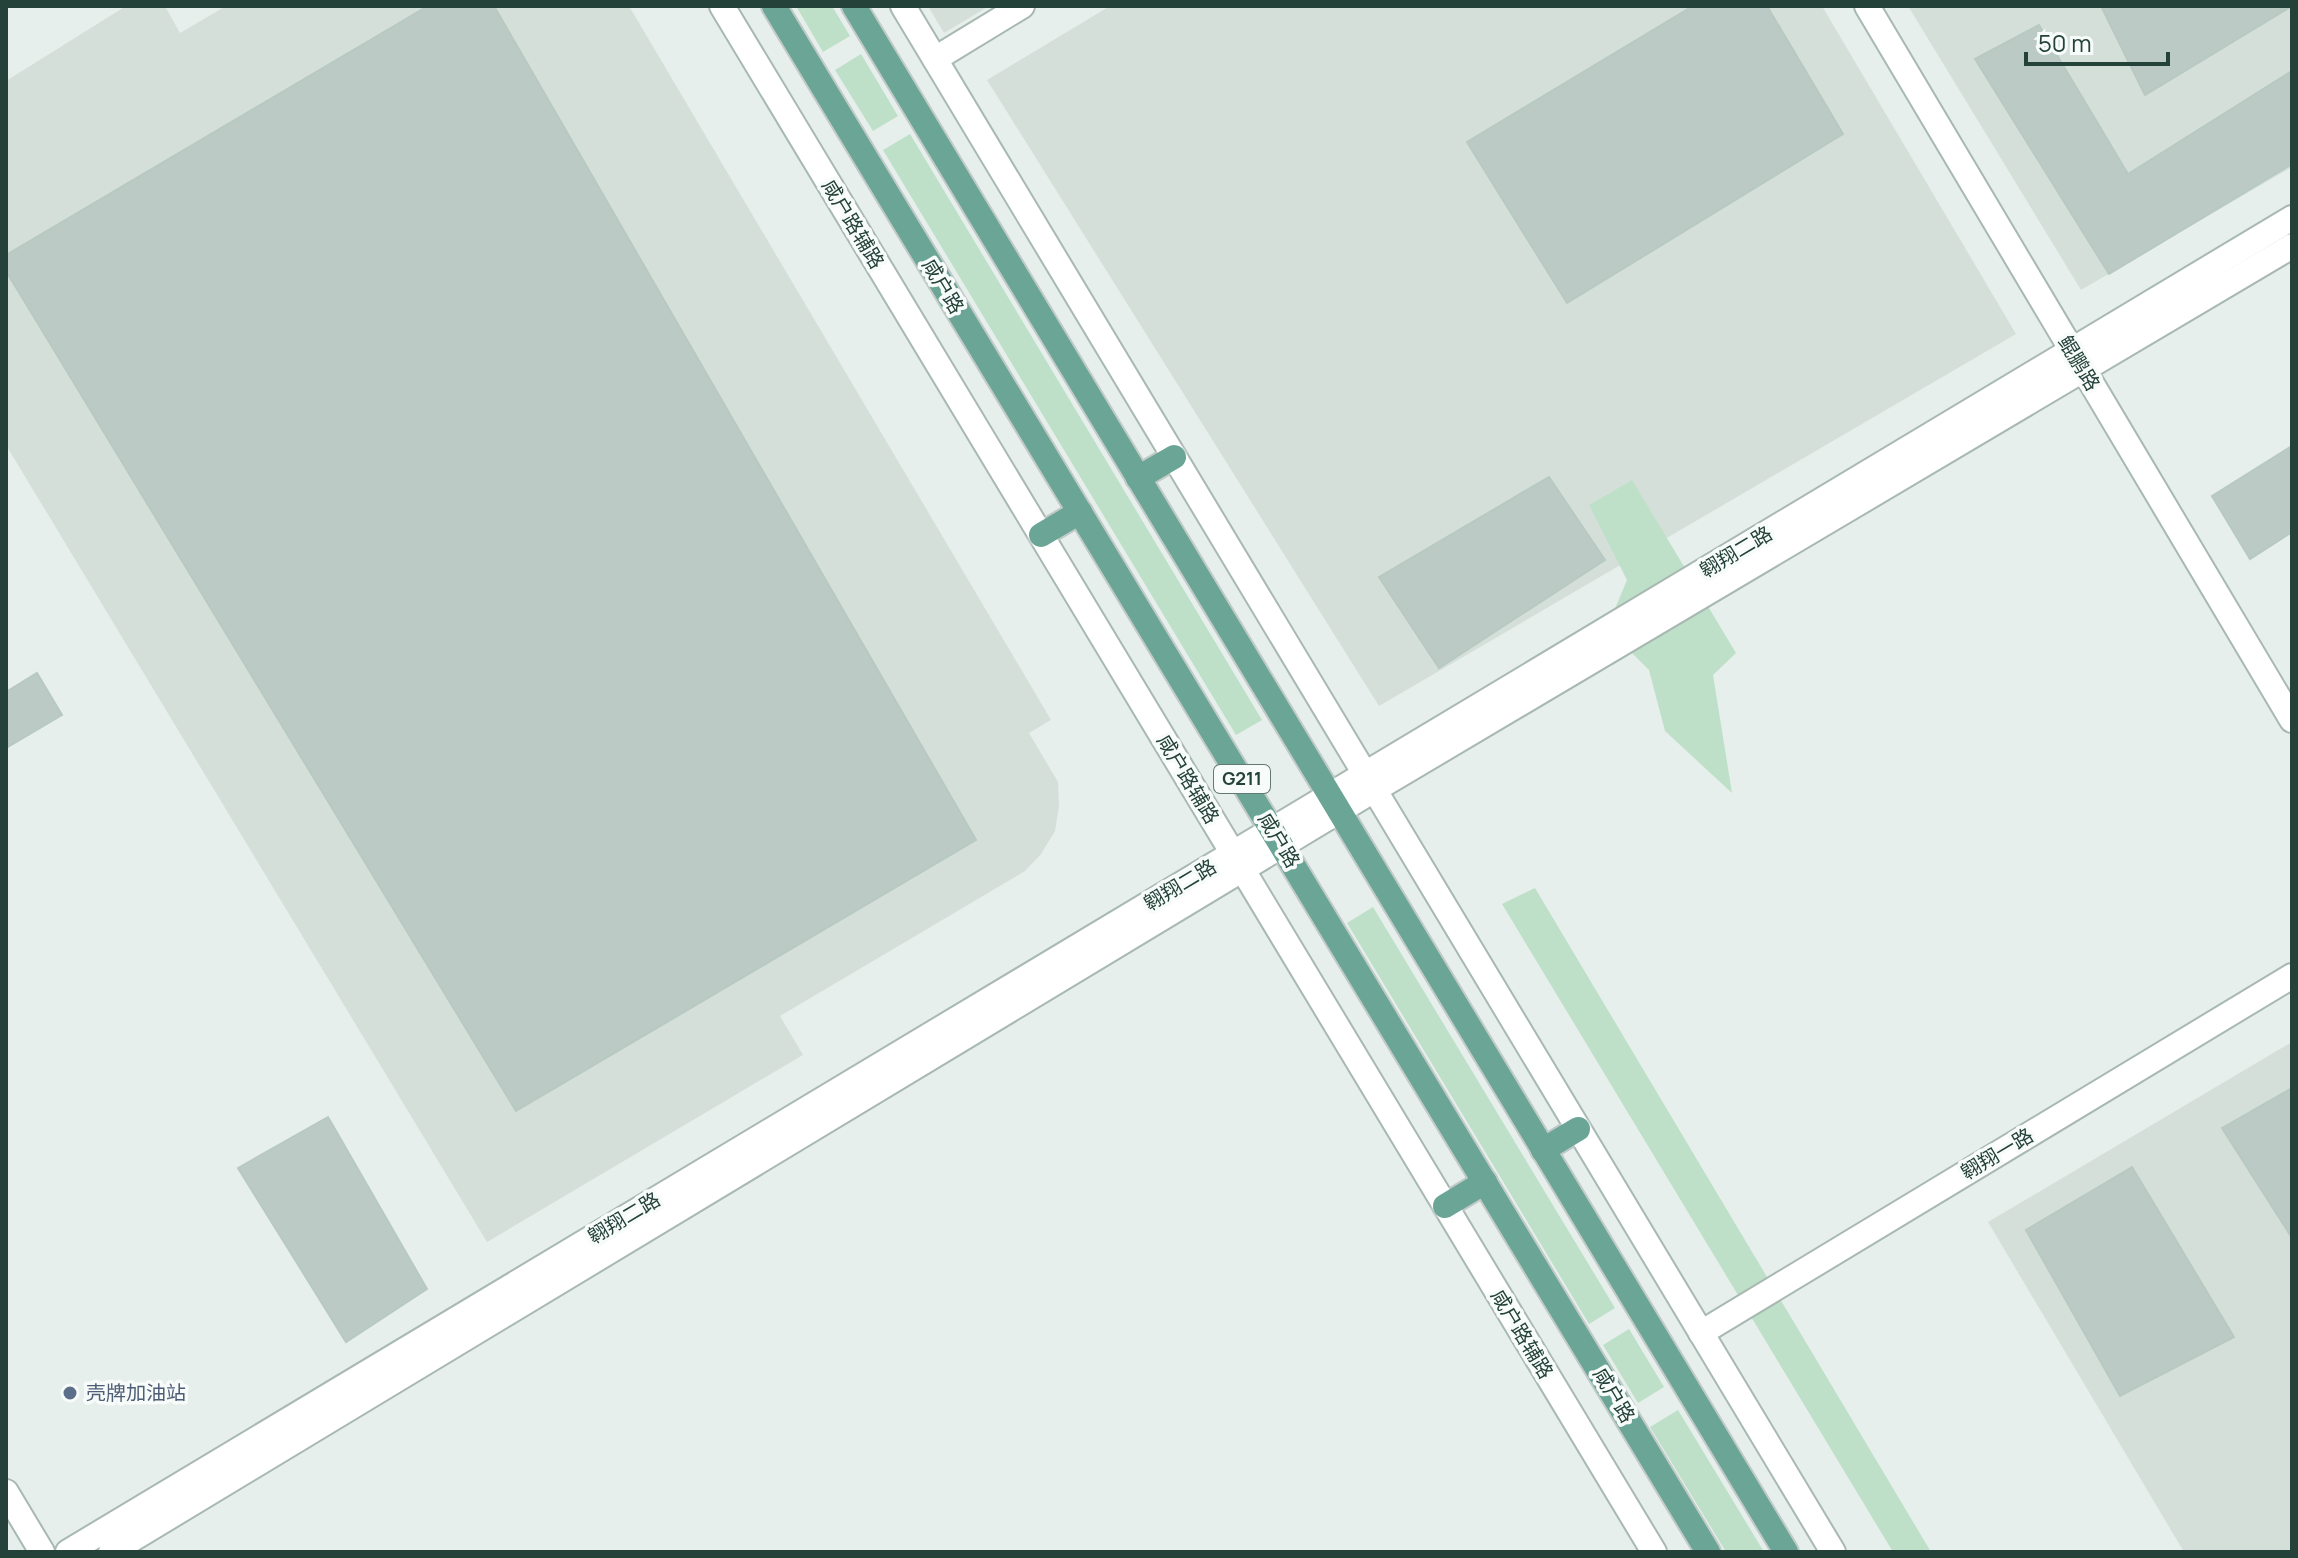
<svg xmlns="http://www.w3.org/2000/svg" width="2298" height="1558" font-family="Manrope,'Noto Sans SC',sans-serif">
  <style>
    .built { fill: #d4dfda }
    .green { fill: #bfe0c8 }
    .building { fill: #bbcac4; stroke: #b8c9c2; stroke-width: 2 }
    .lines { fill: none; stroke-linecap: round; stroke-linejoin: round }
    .minor-casing { stroke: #a8b8b2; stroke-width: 28 }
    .major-casing { stroke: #c2cac8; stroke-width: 28 }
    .minor { stroke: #fff; stroke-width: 24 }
    .major { stroke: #6aa596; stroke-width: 24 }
    .service-dot { fill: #5c6f8a; stroke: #f7fbf9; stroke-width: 3 }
    .labels { text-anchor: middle; stroke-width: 7; stroke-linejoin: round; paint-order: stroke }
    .shield { fill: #f7fbf9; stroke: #637a73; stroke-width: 2 }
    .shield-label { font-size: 18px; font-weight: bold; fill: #24423a }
    .street-label { font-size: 20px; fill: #24423a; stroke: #f7fbf9 }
    .service-label { font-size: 20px; fill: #4e5e75; stroke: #f7fbf9; text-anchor: start }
  </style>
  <rect width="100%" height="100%" fill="#e6efeb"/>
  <!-- built -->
  <g class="built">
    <polygon points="126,6 165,6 180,33 226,6 629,6 1051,720 1029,733 1058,782 1059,806 1055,831 1041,854 1025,871 780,1016 803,1055 487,1242 6,445 6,81"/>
    <polygon points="928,6 989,6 944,33"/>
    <polygon points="1110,6 1822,6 2016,334 1379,706 987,80"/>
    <polygon points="1908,6 2292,6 2292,167 2081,290"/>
    <polygon points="2292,1042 2292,1552 2184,1552 1988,1222"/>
  </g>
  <!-- green -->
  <g class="green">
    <polygon points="796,6 832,6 850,36 823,52"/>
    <polygon points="861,54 898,116 873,131 835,70"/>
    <polygon points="910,134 1262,720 1236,735 883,150"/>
    <polygon points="1632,480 1736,653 1713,675 1732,793 1665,731 1649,670 1607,628 1627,580 1589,505"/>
    <polygon points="1535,888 1931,1552 1893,1552 1502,904"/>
    <polygon points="1373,907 1615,1308 1589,1324 1347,923"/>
    <polygon points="1629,1329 1664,1387 1638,1403 1603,1345"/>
    <polygon points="1678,1410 1764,1552 1726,1552 1650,1427"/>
  </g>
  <!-- building -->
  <g class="building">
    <polygon points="428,6 494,6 976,840 516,1111 6,271 6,255"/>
    <polygon points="1693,6 1767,6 1843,134 1567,303 1467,142"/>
    <polygon points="2101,6 2292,6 2145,95"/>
    <polygon points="2039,25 2128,174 2292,71 2292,164 2109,274 1975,59"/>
    <polygon points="2292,446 2292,532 2250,559 2212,496"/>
    <polygon points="1549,477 1605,560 1439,668 1379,577"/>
    <polygon points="37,673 62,715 6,748 6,692"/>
    <polygon points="2292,1088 2292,1238 2222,1128"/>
    <polygon points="328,1117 427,1289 346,1342 238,1168"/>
    <polygon points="2132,1167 2234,1337 2120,1396 2026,1230"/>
  </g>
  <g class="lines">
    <defs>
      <g id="minor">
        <polyline points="722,6 1654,1552"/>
        <polyline points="903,6 1833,1552"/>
        <polyline points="1867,6 2292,720"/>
        <polyline points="935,59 1022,6"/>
        <polyline points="1701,1333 2292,976"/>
        <polyline points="6,1492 42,1552"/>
        <polyline points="68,1552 2292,218"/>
        <polyline points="111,1552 1374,790 2292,246"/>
      </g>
      <g id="major">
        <polyline points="774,6 1708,1552"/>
        <polyline points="854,6 1786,1552"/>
        <polyline points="1138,478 1174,457"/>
        <polyline points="1041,535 1080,512"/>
        <polyline points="1543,1150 1578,1129"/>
        <polyline points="1445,1206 1485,1182"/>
      </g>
    </defs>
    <!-- minor casing -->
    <use href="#minor" class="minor-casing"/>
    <!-- major casing -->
    <use href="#major" class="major-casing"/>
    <!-- minor -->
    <use href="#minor" class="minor"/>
    <!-- major -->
    <use href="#major" class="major"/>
  </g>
  <!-- markers -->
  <circle class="service-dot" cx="70" cy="1393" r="8"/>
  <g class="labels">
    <!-- shield labels -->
    <rect class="shield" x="1214" y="765" width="56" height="28" rx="6"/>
    <g class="shield-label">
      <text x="1242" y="785">G211</text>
    </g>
    <!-- street labels -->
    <g class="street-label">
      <text transform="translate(853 224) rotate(59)" y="7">咸户路辅路</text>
      <text transform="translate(943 286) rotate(59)" y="7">咸户路</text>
      <text transform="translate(2079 363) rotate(59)" y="7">鲲鹏路</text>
      <text transform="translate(1736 552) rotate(-31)" y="7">翱翔二路</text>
      <text transform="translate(1188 779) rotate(59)" y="7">咸户路辅路</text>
      <text transform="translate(1279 840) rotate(59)" y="7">咸户路</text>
      <text transform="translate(1180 885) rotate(-31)" y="7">翱翔二路</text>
      <text transform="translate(1997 1154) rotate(-31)" y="7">翱翔一路</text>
      <text transform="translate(624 1218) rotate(-31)" y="7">翱翔二路</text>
      <text transform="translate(1522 1334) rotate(59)" y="7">咸户路辅路</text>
      <text transform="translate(1614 1395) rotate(59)" y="7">咸户路</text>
    </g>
    <!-- service labels -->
    <g class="service-label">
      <text x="86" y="1400">壳牌加油站</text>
    </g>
  </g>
  <!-- border -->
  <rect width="2298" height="1558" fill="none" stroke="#24423a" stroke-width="16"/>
  <!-- scale -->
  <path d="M2026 52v12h142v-12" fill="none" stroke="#24423a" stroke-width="4"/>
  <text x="2038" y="52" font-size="24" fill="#24423a" stroke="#f7fbf9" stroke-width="6" paint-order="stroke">50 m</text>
</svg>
